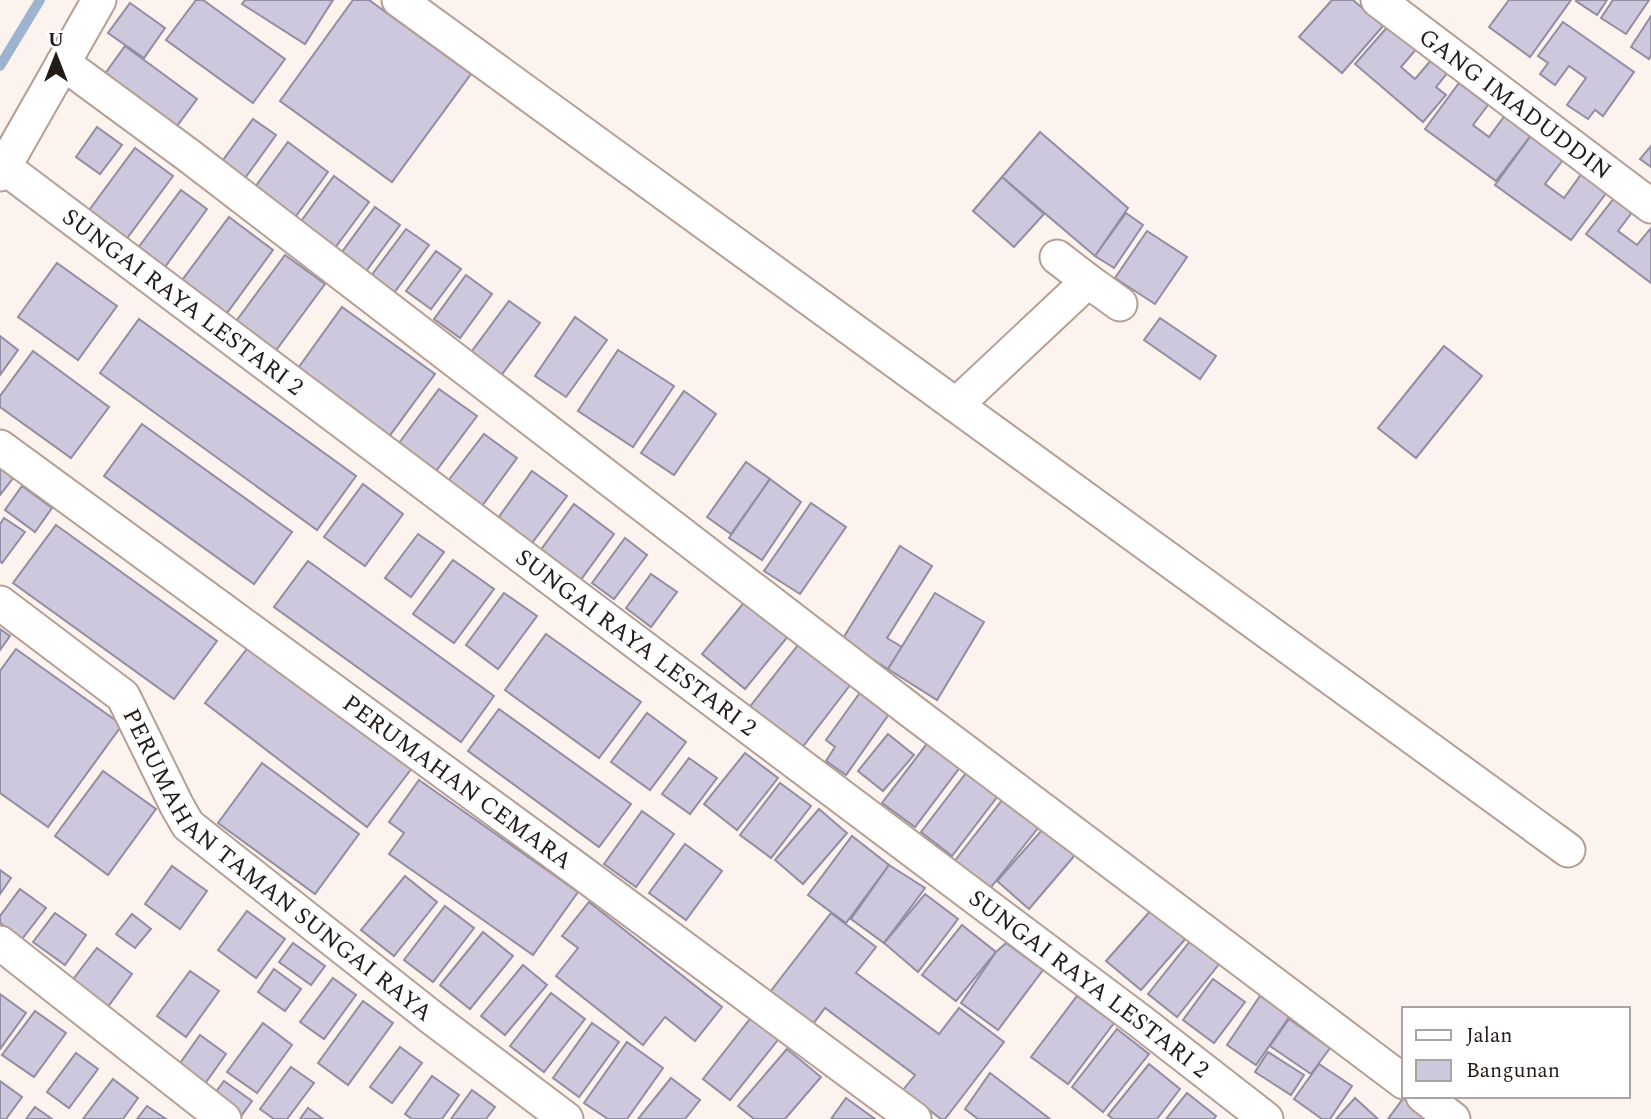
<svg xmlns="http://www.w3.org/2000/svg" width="1651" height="1119" font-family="Spectral,serif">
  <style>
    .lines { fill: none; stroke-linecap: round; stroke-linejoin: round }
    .stream { stroke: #9eb3d0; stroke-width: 10 }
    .building { fill: #cdc8de; stroke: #928da1; stroke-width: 2 }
    .minor-casing { stroke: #b59f95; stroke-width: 37 }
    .minor { stroke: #fff; stroke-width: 33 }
    .labels { text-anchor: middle; stroke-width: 6; stroke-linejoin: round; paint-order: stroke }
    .street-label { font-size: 24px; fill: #231b17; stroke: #fff }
  </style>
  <rect width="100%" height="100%" fill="#fcf2ee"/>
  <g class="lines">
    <!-- stream -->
    <polyline class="stream" points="0,66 40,0"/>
  </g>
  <!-- building -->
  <g class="building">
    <polygon points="196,0 203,0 285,59 253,103 166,40"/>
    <polygon points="245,0 333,0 305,44 242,4"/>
    <polygon points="353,0 369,0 471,74 392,182 280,101"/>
    <polygon points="1332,0 1353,0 1383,26 1342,73 1299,37"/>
    <polygon points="1509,0 1571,0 1530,57 1489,27"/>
    <polygon points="1577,0 1607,0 1597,15 1576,1"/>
    <polygon points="1613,0 1649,0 1626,34 1601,18"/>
    <polygon points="130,3 165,28 144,58 108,33"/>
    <polygon points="1651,16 1651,55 1649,59 1631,47"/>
    <polygon points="1563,22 1634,72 1603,116 1595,110 1588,119 1567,105 1586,78 1569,66 1555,85 1540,74 1548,63 1538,56"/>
    <polygon points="1390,24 1418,47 1401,67 1415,79 1433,58 1449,71 1436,87 1446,95 1423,122 1355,64"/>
    <polygon points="125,46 197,99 171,134 99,82"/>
    <polygon points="1459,83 1488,105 1473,125 1489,137 1506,114 1532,134 1496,181 1425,129"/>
    <polygon points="253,119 276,135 238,188 215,171"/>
    <polygon points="97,127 122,145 100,174 76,157"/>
    <polygon points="1040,132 1128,208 1095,256 1002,177"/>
    <polygon points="1532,134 1565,157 1545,184 1564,198 1585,169 1610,188 1571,240 1495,185"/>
    <polygon points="288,142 328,172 288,227 247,198"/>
    <polygon points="1651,146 1651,167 1640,159"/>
    <polygon points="135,148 173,176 125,241 87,213"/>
    <polygon points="334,176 369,202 329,256 294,231"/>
    <polygon points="1002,177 1044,214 1014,247 973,211"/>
    <polygon points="181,190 207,209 165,267 138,248"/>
    <polygon points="1615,197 1633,211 1618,231 1637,245 1651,228 1651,283 1586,234"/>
    <polygon points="375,207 400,225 364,274 339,256"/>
    <polygon points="1126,213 1143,225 1114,268 1095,256"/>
    <polygon points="229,217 273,250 219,324 174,291"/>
    <polygon points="406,229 429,245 394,293 371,276"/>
    <polygon points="1147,231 1187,257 1155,304 1115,278"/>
    <polygon points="436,251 461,269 431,309 406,291"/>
    <polygon points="285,255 325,284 274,353 234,324"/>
    <polygon points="57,263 117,306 78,360 18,317"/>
    <polygon points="466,275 492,294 460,338 434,319"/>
    <polygon points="509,301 540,323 500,377 469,355"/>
    <polygon points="342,307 435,374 388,438 296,371"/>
    <polygon points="575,317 607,340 566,397 535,376"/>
    <polygon points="1160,318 1216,356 1200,379 1144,340"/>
    <polygon points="139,319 356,476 317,530 100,373"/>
    <polygon points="0,336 18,350 0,375"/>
    <polygon points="1444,346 1482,376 1416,458 1378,428"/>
    <polygon points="618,350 674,386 633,447 578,411"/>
    <polygon points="33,351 109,407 71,458 0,407 0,396"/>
    <polygon points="439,389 477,416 436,471 399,443"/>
    <polygon points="684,391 716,414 674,475 641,453"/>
    <polygon points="142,424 292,532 254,584 104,476"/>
    <polygon points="484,434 517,458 482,506 448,481"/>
    <polygon points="746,462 770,479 731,534 707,517"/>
    <polygon points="0,467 14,477 0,495"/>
    <polygon points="532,471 567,496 532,543 498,518"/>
    <polygon points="770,479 801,502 762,560 729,538"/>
    <polygon points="363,484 403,514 365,566 324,537"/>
    <polygon points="22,486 52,508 35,532 5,510"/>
    <polygon points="811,503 846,527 800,594 764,571"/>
    <polygon points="574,504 614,534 580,581 540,551"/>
    <polygon points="4,518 25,532 2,563 0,561 0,524"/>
    <polygon points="56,525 217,641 174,699 13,583"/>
    <polygon points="418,534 444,552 411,597 385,578"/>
    <polygon points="625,538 647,555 614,599 592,583"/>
    <polygon points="900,546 932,566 887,638 902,647 888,669 842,640"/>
    <polygon points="453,560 494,589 454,643 413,614"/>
    <polygon points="308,561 494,696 461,742 274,607"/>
    <polygon points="651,574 677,592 651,627 626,608"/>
    <polygon points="504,593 537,616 498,669 466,645"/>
    <polygon points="935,593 984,622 937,700 888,669"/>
    <polygon points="751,594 794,629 745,689 702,654"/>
    <polygon points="0,629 10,636 0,650"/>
    <polygon points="546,634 641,702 599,758 505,690"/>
    <polygon points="802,640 854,680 801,749 748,709"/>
    <polygon points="250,645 412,768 367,827 205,703"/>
    <polygon points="16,649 122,725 48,827 0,793 0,671"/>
    <polygon points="864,687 894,707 846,775 826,761 835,747 826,740"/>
    <polygon points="499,709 631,804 599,847 468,751"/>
    <polygon points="647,713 686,742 650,790 611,762"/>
    <polygon points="888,734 914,755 883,791 858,771"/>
    <polygon points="932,737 964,762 915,827 882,803"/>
    <polygon points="745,753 778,778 737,830 704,804"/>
    <polygon points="689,758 717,778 690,814 662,794"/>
    <polygon points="262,763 359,834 315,894 218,823"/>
    <polygon points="973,764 1004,788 952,856 921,832"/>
    <polygon points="103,771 156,809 108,875 55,836"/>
    <polygon points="419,780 578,892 533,955 389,854 404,833 389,822"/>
    <polygon points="780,783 811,806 771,858 740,835"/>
    <polygon points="1010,790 1046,818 988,891 953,863"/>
    <polygon points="819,809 847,833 803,884 775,860"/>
    <polygon points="642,811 674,834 636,887 604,864"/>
    <polygon points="1050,821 1081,848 1029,909 997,881"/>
    <polygon points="852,836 889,865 846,923 808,895"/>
    <polygon points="685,844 722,871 686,920 649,893"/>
    <polygon points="889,865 925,888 884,943 851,919"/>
    <polygon points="172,866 207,891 180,929 145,904"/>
    <polygon points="0,870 11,878 0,894"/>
    <polygon points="405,876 437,902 394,956 361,930"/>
    <polygon points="20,889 46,908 22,939 0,923 0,916"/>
    <polygon points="925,894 958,919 918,972 884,943"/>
    <polygon points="589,902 722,1007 695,1041 665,1017 643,1045 556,976 578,948 562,936"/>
    <polygon points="445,906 474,928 433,982 404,960"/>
    <polygon points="1153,908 1187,937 1141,990 1106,961"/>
    <polygon points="247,911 285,939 256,978 218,950"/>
    <polygon points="55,913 86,935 65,965 33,942"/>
    <polygon points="831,913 876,947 856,973 939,1034 959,1008 1004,1042 945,1119 941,1119 903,1090 915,1075 825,1008 813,1024 770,992"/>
    <polygon points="132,914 151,929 135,948 116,934"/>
    <polygon points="962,925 996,952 956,1001 922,975"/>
    <polygon points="483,932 513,956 470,1009 440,985"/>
    <polygon points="1191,940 1220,963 1177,1017 1148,994"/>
    <polygon points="293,943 325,966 311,985 279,962"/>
    <polygon points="1006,943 1043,970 998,1030 961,1003 996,952"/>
    <polygon points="97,948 132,974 107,1008 71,982"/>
    <polygon points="523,965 547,985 505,1035 481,1016"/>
    <polygon points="274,969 301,989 285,1011 258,992"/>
    <polygon points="190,971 219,991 186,1037 157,1016"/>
    <polygon points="333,978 356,995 324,1039 300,1022"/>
    <polygon points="1213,979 1245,1002 1214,1043 1183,1020"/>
    <polygon points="551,993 585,1019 544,1072 510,1046"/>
    <polygon points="0,994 26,1013 0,1049"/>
    <polygon points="1077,996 1114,1023 1068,1084 1031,1057"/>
    <polygon points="1260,996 1290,1016 1256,1065 1227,1045"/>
    <polygon points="363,1001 393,1023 348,1085 318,1063"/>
    <polygon points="35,1011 66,1033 34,1077 2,1055"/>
    <polygon points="753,1015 781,1036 730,1100 703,1079"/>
    <polygon points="1289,1019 1330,1048 1311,1074 1270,1046"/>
    <polygon points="263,1023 292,1045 257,1093 227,1072"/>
    <polygon points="592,1023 619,1042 579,1097 553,1078"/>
    <polygon points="1117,1029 1149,1054 1103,1112 1072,1087"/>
    <polygon points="200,1035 226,1054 204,1085 178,1066"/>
    <polygon points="627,1042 663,1068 627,1119 608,1119 584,1103"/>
    <polygon points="400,1047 422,1063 392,1103 370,1087"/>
    <polygon points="787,1049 821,1077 785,1119 754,1119 738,1106"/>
    <polygon points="1268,1052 1304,1075 1291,1095 1255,1072"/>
    <polygon points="76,1053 98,1069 69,1108 47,1092"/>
    <polygon points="1149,1064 1180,1089 1157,1119 1113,1119 1108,1115"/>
    <polygon points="1319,1064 1352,1086 1330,1119 1322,1119 1294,1099"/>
    <polygon points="291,1067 314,1083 287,1119 274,1119 260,1109"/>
    <polygon points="990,1073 1050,1119 978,1119 965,1109"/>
    <polygon points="432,1076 459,1095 442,1119 412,1119 405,1114"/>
    <polygon points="671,1078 700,1100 685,1119 638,1119"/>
    <polygon points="113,1079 138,1098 123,1119 83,1119"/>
    <polygon points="0,1081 22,1097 6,1119 0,1119"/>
    <polygon points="224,1081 252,1101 239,1119 207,1104"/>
    <polygon points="472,1090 495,1107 486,1119 451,1119"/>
    <polygon points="1187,1093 1216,1116 1214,1119 1166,1119"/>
    <polygon points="1405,1096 1437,1119 1388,1119"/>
    <polygon points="846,1098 875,1119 831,1119"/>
    <polygon points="1355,1098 1378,1119 1336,1119"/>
    <polygon points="147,1106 166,1119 137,1119"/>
    <polygon points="35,1107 52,1119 26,1119"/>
    <polygon points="308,1108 323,1119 300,1119"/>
  </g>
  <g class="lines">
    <defs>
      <g id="minor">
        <polyline points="399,0 1568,850"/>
        <path id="s1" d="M1378,0L1651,206"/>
        <polyline points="63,63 188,155 914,713 1404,1082"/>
        <path id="s2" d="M4,167L1140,1021L1266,1119"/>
        <polyline points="0,174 99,0"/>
        <polyline points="1088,281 1120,304"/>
        <polyline points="956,405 1088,281 1057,257"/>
        <path id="s3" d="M0,447L578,870L914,1119"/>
        <path id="s4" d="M0,603L123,696L177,806L188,825L431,1017L566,1119"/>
        <polyline points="0,943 224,1119"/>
        <polyline points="1423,1096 1453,1119"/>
      </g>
    </defs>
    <!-- minor casing -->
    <use href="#minor" class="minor-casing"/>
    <!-- minor -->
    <use href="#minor" class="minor"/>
  </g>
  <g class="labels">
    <!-- street labels -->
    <g class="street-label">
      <text dy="8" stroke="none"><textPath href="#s1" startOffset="172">GANG IMADUDDIN</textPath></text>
      <text dy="8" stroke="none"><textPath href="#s2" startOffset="224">SUNGAI RAYA LESTARI 2</textPath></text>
      <text dy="8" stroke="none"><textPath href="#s2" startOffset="791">SUNGAI RAYA LESTARI 2</textPath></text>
      <text dy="8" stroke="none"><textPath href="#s3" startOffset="567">PERUMAHAN CEMARA</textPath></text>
      <text dy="8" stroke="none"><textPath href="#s4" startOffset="388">PERUMAHAN TAMAN SUNGAI RAYA</textPath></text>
      <text dy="8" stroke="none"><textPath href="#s2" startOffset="1358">SUNGAI RAYA LESTARI 2</textPath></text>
    </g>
  </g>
  <!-- legend -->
  <rect x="1402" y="1007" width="228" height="91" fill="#ffffff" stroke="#a7a4a2" stroke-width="2"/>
  <rect x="1416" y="1030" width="35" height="10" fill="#ffffff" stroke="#a7a4a2" stroke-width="2"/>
  <text x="1466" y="1042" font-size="21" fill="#231b17">Jalan</text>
  <rect x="1416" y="1060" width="35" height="21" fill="#cdc8de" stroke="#a7a4a2" stroke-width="2"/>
  <text x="1466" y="1077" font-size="21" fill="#231b17">Bangunan</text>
  <!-- north arrow -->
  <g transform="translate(56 56)" stroke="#ffffff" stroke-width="5" paint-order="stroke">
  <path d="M0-5L12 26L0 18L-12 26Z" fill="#231b17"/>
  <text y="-10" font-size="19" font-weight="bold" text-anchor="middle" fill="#231b17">U</text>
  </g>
</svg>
